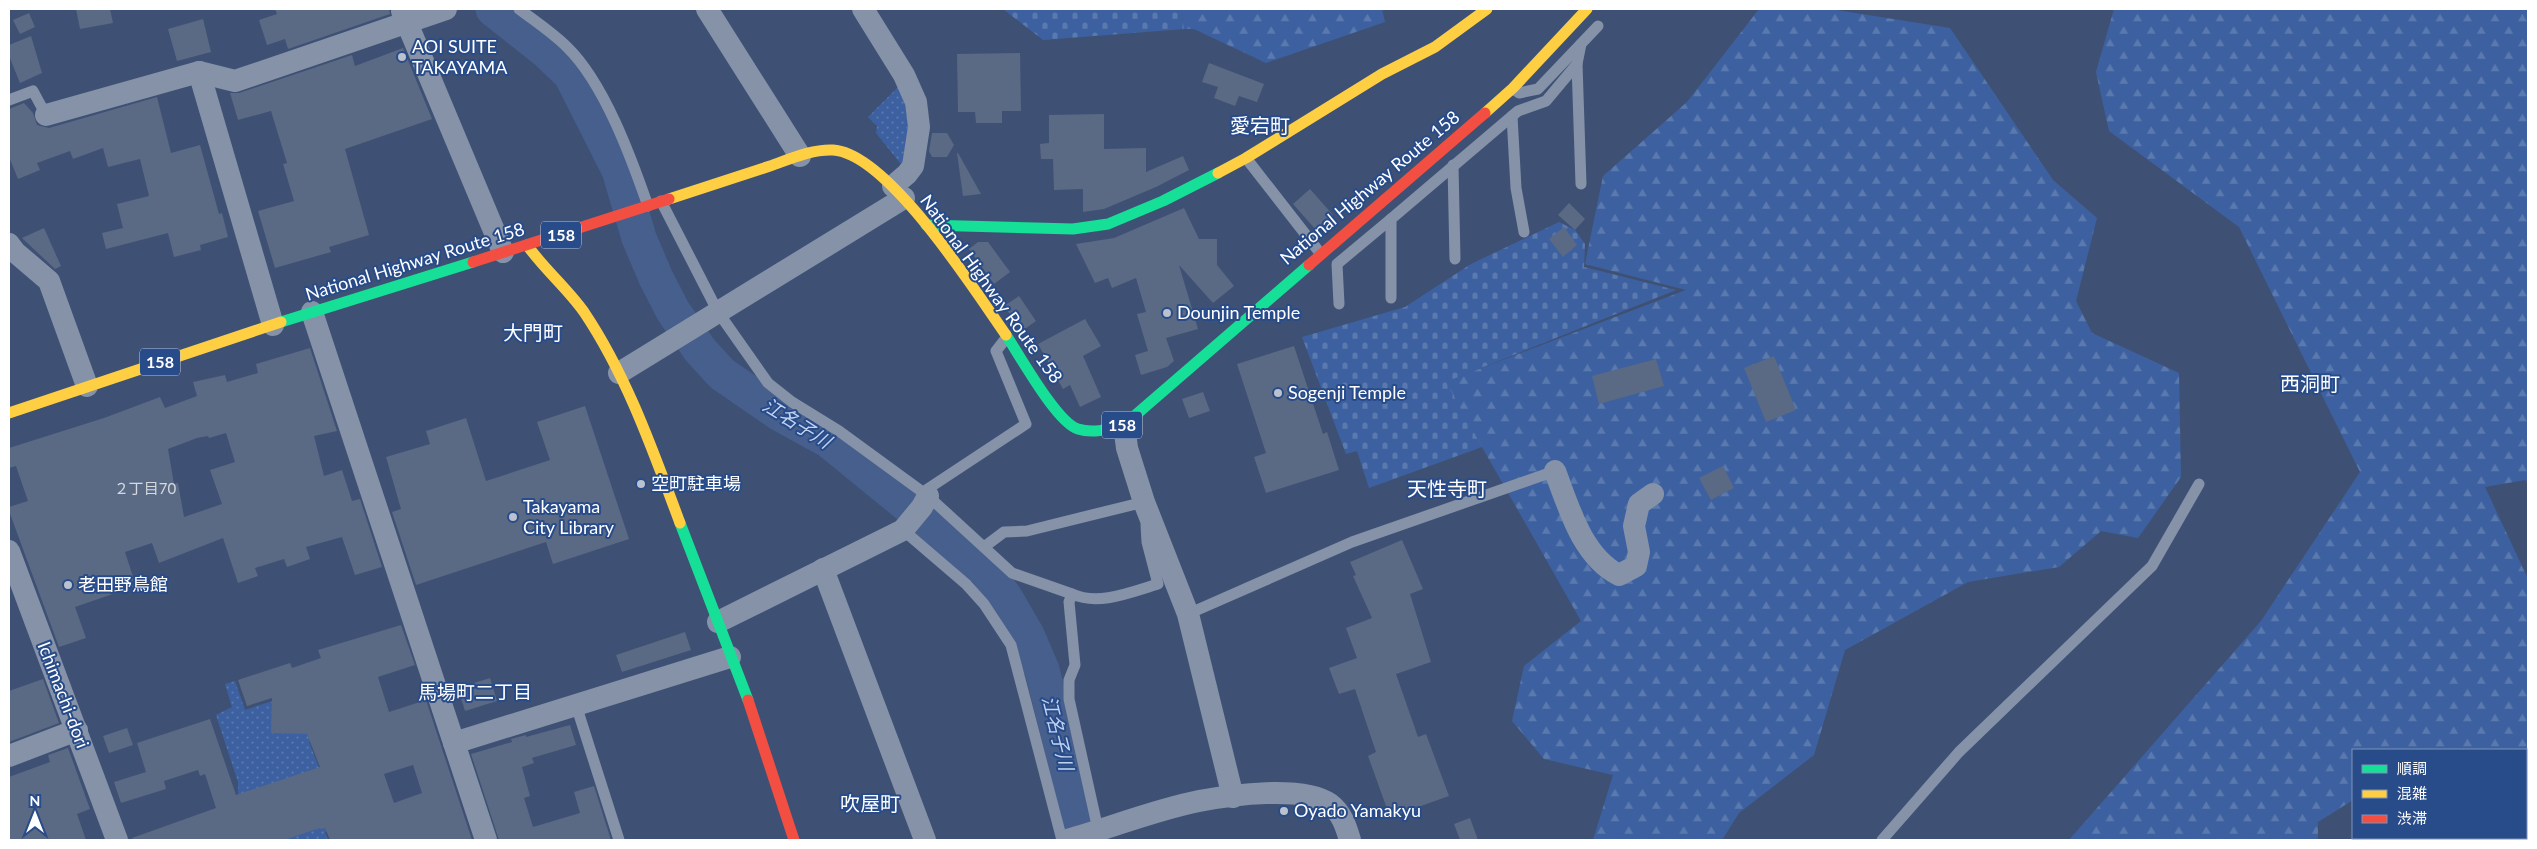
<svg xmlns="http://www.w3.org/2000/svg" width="2537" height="849" font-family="Lato,'Noto Sans JP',sans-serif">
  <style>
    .grass { fill: url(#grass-dots) }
    .forest { fill: url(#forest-firs) }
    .cemetery { fill: url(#cemetery-stones) }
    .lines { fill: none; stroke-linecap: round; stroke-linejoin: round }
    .river { stroke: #465f8c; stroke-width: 35 }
    .building { fill: #5a6984; fill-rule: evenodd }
    .lane { stroke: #8592a8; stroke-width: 11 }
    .street { stroke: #8592a8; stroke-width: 22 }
    .fast { stroke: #16e098; stroke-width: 11 }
    .slow { stroke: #ffcf43; stroke-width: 11 }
    .jam { stroke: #f24e42; stroke-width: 11 }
    .poi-dot { fill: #bbc2ce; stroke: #284b8a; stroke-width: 2 }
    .labels { text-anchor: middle; stroke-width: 4; stroke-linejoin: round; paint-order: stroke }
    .number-label { font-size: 15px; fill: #d6dae0 }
    .shield { fill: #284b8a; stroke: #bec9dc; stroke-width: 1 }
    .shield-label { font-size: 16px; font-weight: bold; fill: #fff }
    .poi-label { font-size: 18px; fill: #fff; stroke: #284b8a; text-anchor: start }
    .street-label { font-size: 18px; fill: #fff; stroke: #284b8a }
    .water-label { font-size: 19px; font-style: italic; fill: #c2d3f0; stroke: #284b8a }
    .neighbourhood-label { font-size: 19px; fill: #fff; stroke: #284b8a }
    .quarter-label { font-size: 20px; fill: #fff; stroke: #284b8a }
  </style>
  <defs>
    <pattern id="grass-dots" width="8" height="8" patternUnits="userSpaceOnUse" patternTransform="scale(1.25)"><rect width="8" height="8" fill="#3d61a0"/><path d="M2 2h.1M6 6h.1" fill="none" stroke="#5a79ae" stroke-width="1.8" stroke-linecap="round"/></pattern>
    <pattern id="forest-firs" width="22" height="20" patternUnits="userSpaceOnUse" patternTransform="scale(1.25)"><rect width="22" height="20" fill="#3d61a0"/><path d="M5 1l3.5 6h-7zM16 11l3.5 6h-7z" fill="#5a79ae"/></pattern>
    <pattern id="cemetery-stones" width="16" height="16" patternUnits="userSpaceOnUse" patternTransform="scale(1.25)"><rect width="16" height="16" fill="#3d61a0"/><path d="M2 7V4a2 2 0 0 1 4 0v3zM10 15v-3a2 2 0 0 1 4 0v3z" fill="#5a79ae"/></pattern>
  </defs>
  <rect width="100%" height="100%" fill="#3e5174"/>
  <!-- grass -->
  <g class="grass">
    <polygon points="900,85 909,108 907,160 900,163 876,133 877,126 868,117"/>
    <polygon points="235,681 245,710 328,683 324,737 309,742 342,825 325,832 328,840 255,840 238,797 238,782 216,715 232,707 225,684"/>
  </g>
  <!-- forest -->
  <g class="forest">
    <polygon points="1181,9 1382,9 1385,22 1266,63 1194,29 1184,29"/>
    <polygon points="1759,9 1830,9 1950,28 2053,180 2097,218 2076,301 2092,333 2179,373 2181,477 2138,538 2101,531 2059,567 1968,582 1845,650 1814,755 1739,813 1722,840 1593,840 1613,775 1544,759 1512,721 1524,666 1581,621 1445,382 1686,290 1585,264 1603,176 1687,102"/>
    <polygon points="2114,9 2528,9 2528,483 2525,480 2485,487 2528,579 2528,819 2526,818 2526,750 2353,750 2353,800 2318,822 2318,840 2069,840 2261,621 2360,472 2239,227 2109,131 2096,72"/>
  </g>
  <!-- cemetery -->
  <g class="cemetery">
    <polygon points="1003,9 1181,9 1184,29 1043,40"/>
    <polygon points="1559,222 1575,230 1585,244 1584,267 1676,290 1446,382 1482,447 1369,488 1357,451 1346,454 1302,337 1405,307 1471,264"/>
  </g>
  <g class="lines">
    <!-- river -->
    <polyline class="river" points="493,9 546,51 571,75 619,170 639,238 656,278 673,311 700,350 722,374 780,414 829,441 932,525 986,571 1005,597 1027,635 1042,670 1085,840"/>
  </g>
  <!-- building -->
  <g class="building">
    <polygon points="76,9 110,9 113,23 80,29"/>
    <polygon points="275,9 389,9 390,14 288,49 285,39 267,45 259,20 277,14"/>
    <polygon points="29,13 35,27 20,34 13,20"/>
    <polygon points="203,19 211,52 177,61 168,29"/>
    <polygon points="31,36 42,73 20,83 9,56 9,45"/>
    <polygon points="403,48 432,119 345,149 369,235 329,247 331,252 275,268 258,211 294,201 283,164 287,163 271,111 238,120 230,93 239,93 352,55 355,66"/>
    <polygon points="1020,53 1021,111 1002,111 1002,123 976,123 975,112 958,112 957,54"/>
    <polygon points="1209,63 1264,84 1257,102 1239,96 1235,106 1214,98 1218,87 1202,82"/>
    <polygon points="157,97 171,153 200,145 219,214 222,213 228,237 200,245 201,250 174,257 168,233 106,249 102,233 123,228 117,204 149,196 140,159 108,167 103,148 73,159 70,151 37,163 40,170 18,179 9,157 9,109 24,103 33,113 37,125 49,128"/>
    <polygon points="1104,114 1104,149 1146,148 1146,172 1183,156 1189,170 1156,187 1104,209 1083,212 1083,189 1054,190 1053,159 1041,159 1040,144 1049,143 1049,115"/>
    <polygon points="932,133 947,133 954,145 947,157 932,157 929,151"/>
    <polygon points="957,153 958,153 981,194 963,196"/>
    <polygon points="1310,189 1333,215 1316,230 1293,204"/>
    <polygon points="1569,203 1585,219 1575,230 1558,215"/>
    <polygon points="1184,208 1199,239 1217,239 1217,265 1234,286 1213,303 1179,265 1198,329 1166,338 1174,361 1167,367 1141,375 1135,355 1148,351 1137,314 1146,312 1136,278 1112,288 1108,278 1095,283 1076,244 1114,238"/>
    <polygon points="1564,227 1577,245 1563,257 1549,239"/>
    <polygon points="44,228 61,266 55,269 22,238"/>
    <polygon points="978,242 988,242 1010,272 994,284 969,249"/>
    <polygon points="1019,296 1036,321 1022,331 1004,306"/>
    <polygon points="1085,319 1101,346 1083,356 1101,397 1080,407 1070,385 1063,389 1038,344"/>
    <polygon points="1294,346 1323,434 1327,432 1339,470 1266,493 1254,457 1266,453 1237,364"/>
    <path d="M310,348L337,431L314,436L324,476L342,470L352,501L360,499L382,567L355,575L342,537L306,547L310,559L287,567L284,559L255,568L258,576L238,583L223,538L159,563L152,543L125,552L136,586L75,607L86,638L59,647L9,511V507L28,501L16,466L9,468V448L104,418L160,397L165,408L197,396L193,382L225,375L227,382L258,373L256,364ZM226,433L235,462L210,470L222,504L184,517L178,483L174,484L168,449L197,438L208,436L209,438Z"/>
    <polygon points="1774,356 1796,410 1766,422 1744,368"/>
    <polygon points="1656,359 1664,386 1599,404 1592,376"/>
    <polygon points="1203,392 1210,411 1189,418 1182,399"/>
    <polygon points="585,406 629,539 553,564 546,542 416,585 392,512 401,509 386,457 430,444 426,431 466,418 486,481 550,460 537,422"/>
    <polygon points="1723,466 1734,488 1711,500 1699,478"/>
    <polygon points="1402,540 1423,589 1410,594 1431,662 1396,674 1418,737 1426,734 1449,796 1390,817 1368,756 1376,752 1355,689 1339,694 1329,668 1357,658 1346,628 1372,618 1353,576 1356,575 1350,562"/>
    <path d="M401,625L415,665L378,677L389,712L426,700L472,840H330L325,828L320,829V828L284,840H133L132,838L216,808L205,774L200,776L198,770L164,781L166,789L121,803L114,782L146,772L137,743L210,719L236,795L320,767L307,734L271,733L272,698L247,706L238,680L290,663L292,668L321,658L318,650ZM413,765L422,793L394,803L384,774Z"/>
    <polygon points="685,632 691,650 622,672 616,655"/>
    <polygon points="490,678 497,701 465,711 458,688"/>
    <polygon points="43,679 59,723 9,742 9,691"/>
    <polygon points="570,725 576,745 532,758 534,763 522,767 530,796 524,798 533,827 580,813 574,792 594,786 611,840 499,840 471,754 512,742 511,739 526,735 526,737"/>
    <polygon points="127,728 133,745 109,753 103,736"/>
    <polygon points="68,748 90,809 77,814 86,840 9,840 9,777 50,762 48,755"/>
    <polygon points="1470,818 1478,840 1460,840 1454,824"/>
  </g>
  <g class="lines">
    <!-- lane -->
    <g class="lane">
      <path d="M519,9C535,21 553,33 567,47C604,83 631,157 648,206"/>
      <polyline points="1577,64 1581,184"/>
      <polyline points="1516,91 1519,93 1538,89 1598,26"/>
      <polyline points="9,100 33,91 46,115"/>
      <polyline points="1512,116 1516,188 1524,232"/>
      <polyline points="1246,158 1320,253"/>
      <polyline points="1453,165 1455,259"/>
      <polyline points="661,201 718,312 768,383 792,402 839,431 928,496 1012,573 1072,594 1069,602 1075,665 1069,680 1069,699 1099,834"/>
      <polyline points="1391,298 1391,219 1518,111 1546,101 1577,64 1581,44"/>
      <polyline points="1339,304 1337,264 1391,219"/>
      <polyline points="923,492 1026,424 996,351 1007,337"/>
      <polyline points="903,530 966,584 984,604 1011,645 1062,840"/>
      <polyline points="984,547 1004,532 1027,531 1144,502 1144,507"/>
      <path d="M1072,594C1099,606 1131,592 1158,584L1147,542L1146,525"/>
      <polyline points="1188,614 1352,542 1555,471"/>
      <polyline points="576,705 619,840"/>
      <polyline points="1882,840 1959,752 2152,566 2199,484"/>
    </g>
    <!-- street -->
    <g class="street">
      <polyline points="707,9 800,156"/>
      <polyline points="863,9 904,75 916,102 919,127 913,166 907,174 893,186"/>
      <polyline points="402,11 503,252"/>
      <polyline points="199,72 273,325"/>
      <polyline points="46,115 199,72 235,81 446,9"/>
      <polyline points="9,244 15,252 49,281 87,386"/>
      <polyline points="312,312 486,840"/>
      <polyline points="619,373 904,198"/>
      <polyline points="1124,425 1127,448 1144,502 1188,614 1233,797"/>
      <path d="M1555,471C1569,508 1582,556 1619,575L1636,566L1639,552L1634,526L1639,504L1653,494"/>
      <polyline points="9,551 117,840"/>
      <polyline points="823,569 925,840"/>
      <polyline points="718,622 903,530 922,507 928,496"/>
      <polyline points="454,743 730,657"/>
      <polyline points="9,756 77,730"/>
      <path d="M1067,840C1110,828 1154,810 1199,801C1231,795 1303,785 1330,804C1342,813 1346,827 1350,840"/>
    </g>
    <!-- fast -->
    <g class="fast">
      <polyline points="926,225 1073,229 1108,224 1163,201 1218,173"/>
      <polyline points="281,322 473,262"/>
      <path d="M1006,335C1020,356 1057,423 1078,429C1093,434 1109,429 1124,425L1309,265"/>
      <polyline points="680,523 748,700"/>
    </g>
    <!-- slow -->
    <g class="slow">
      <polyline points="1485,113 1513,88 1587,9"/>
      <polyline points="1218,173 1246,158 1382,74 1435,47 1487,9"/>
      <path d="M669,199C703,188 737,177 770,166C790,159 812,149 833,150C888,153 975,291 1006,335"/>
      <path d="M527,245C544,269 567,288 584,312C627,376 653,451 680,523"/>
      <polyline points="9,413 281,322"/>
    </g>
    <!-- jam -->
    <g class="jam">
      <polyline points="473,262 669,199"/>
      <polyline points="1309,265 1485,113"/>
      <polyline points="748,700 794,840"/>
    </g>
  </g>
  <!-- markers -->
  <g class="poi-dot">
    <circle cx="402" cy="57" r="5"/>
    <circle cx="1167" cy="313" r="5"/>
    <circle cx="1278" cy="393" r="5"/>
    <circle cx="641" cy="484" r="5"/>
    <circle cx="513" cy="517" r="5"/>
    <circle cx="68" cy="585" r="5"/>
    <circle cx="1284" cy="811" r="5"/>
  </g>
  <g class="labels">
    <!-- number labels -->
    <g class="number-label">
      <text x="145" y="494">２丁目70</text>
    </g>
    <!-- shield labels -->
    <g class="shield">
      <rect x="541" y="221.5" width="40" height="27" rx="4"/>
      <rect x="140" y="348.5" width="40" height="27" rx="4"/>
      <rect x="1102" y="411.5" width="40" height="27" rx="4"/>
    </g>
    <g class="shield-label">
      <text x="561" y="241">158</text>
      <text x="160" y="368">158</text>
      <text x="1122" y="431">158</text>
    </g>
    <!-- poi labels -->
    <g class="poi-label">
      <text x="412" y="53">AOI SUITE<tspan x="412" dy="21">TAKAYAMA</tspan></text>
      <text x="1177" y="319">Dounjin Temple</text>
      <text x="1288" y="399">Sogenji Temple</text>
      <text x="651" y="490">空町駐車場</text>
      <text x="523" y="513">Takayama<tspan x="523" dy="21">City Library</tspan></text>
      <text x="78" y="591">老田野鳥館</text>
      <text x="1294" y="817">Oyado Yamakyu</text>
    </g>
    <!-- street labels -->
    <g class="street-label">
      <text transform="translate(1370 188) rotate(-40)" y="6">National Highway Route 158</text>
      <text transform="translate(415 262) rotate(-17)" y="6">National Highway Route 158</text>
      <text transform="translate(991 289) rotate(54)" y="6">National Highway Route 158</text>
      <text transform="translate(63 695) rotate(69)" y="6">Ichimachi-dori</text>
    </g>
    <!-- water labels -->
    <g class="water-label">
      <text transform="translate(797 423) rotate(32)" y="7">江名子川</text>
      <text transform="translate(1058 733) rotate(76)" y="7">江名子川</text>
    </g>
    <!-- neighbourhood labels -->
    <g class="neighbourhood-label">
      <text x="475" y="699">馬場町二丁目</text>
    </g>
    <!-- quarter labels -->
    <g class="quarter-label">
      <text x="1260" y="133">愛宕町</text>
      <text x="533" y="340">大門町</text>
      <text x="2310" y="391">西洞町</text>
      <text x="1447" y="496">天性寺町</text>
      <text x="870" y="811">吹屋町</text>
    </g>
  </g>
  <!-- border -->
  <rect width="2537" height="849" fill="none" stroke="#ffffff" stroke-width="20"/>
  <!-- legend -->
  <rect x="2352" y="749" width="175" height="90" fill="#284b8a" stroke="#7e93b9"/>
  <rect x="2362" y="765" width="25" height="8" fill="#16e098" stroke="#7e93b9"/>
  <text x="2397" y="774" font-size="15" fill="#ffffff">順調</text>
  <rect x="2362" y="790" width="25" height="8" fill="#ffcf43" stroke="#7e93b9"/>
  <text x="2397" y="799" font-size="15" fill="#ffffff">混雑</text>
  <rect x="2362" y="815" width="25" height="8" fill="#f24e42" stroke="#7e93b9"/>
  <text x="2397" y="824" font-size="15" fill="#ffffff">渋滞</text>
  <!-- north arrow -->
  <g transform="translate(35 814)" stroke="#284b8a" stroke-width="4" paint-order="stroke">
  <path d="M0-4L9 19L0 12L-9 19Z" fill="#ffffff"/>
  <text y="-8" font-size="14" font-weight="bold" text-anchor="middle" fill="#ffffff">N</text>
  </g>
</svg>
